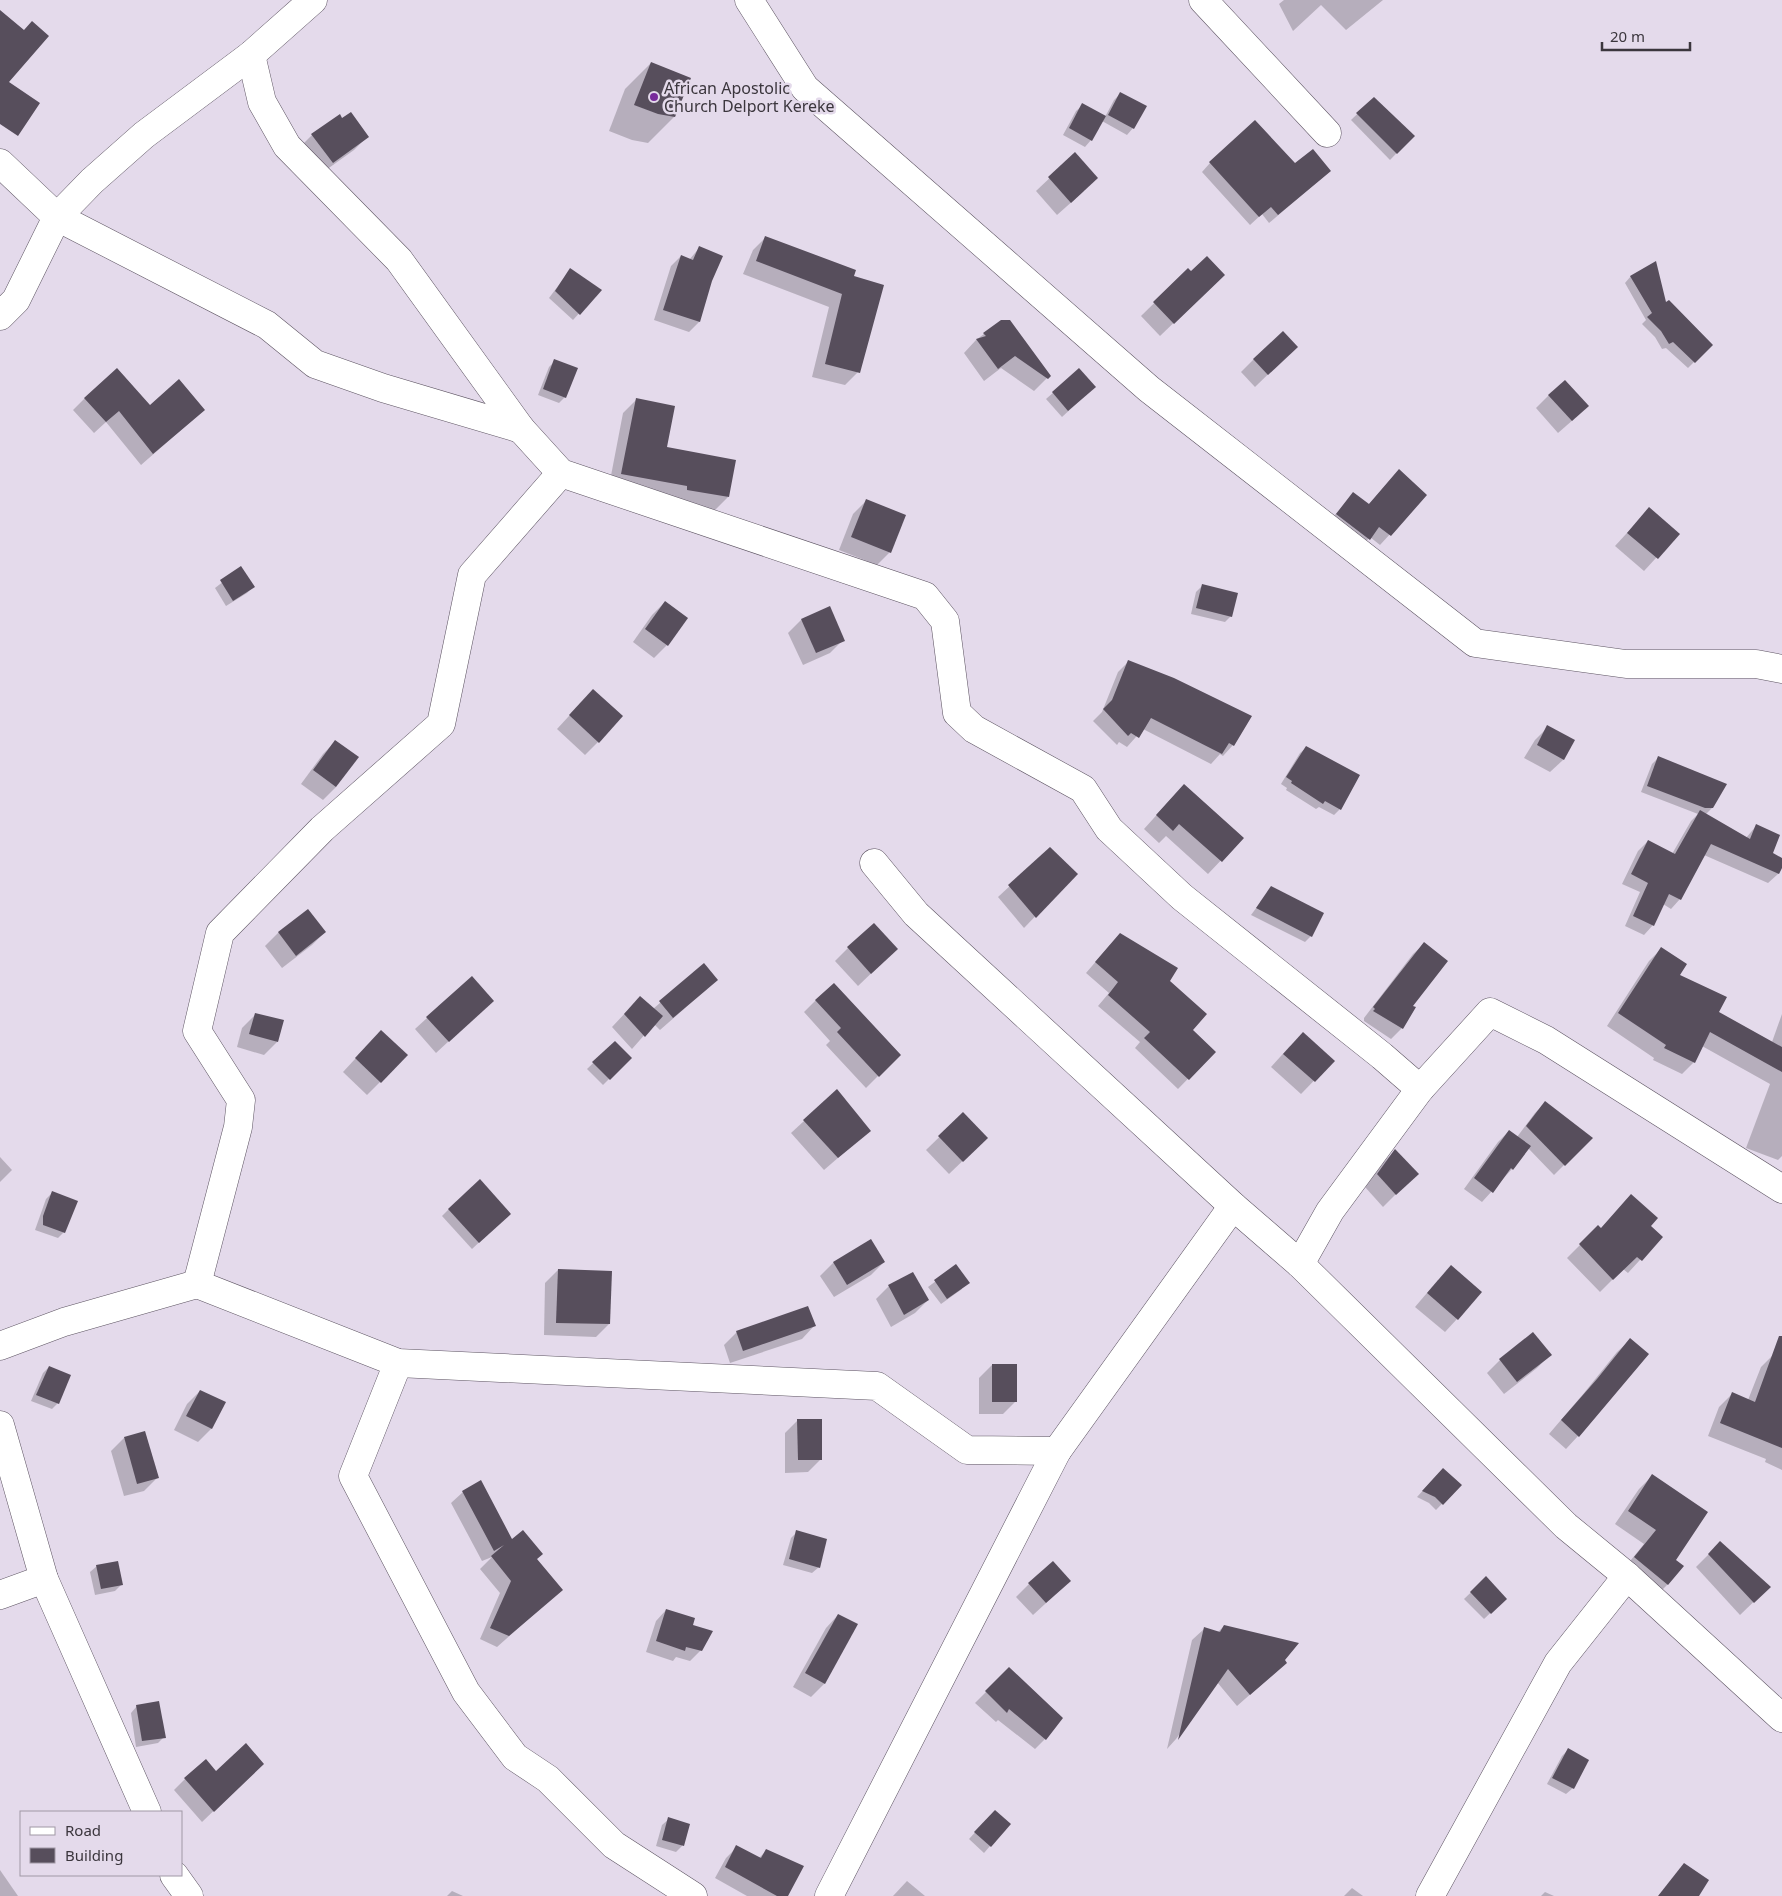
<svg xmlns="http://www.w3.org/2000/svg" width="1782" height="1896" font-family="'Noto Sans',sans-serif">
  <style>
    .shadow { fill: #0003 }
    .building { fill: #574e5c }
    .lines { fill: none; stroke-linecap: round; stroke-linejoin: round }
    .street-casing { stroke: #5d5462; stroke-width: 29 }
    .secondary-casing { stroke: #5d5462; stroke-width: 29 }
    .street { stroke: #fff; stroke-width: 28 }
    .secondary { stroke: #fff; stroke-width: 28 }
    .poi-dot { fill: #782a9b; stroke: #e4daeb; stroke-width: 2 }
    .labels { text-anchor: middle; stroke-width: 5; stroke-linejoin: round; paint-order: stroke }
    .poi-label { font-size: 16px; fill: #3b363d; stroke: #e4daeb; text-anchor: start }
  </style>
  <rect width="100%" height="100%" fill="#e4daeb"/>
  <!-- shadow -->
  <g class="shadow">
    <polygon points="1284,0 1383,0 1346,30 1321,5 1293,31 1279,4"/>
    <polygon points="651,63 674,117 648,143 632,140 609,131 625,89"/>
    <polygon points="1120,94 1133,128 1127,135 1102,121 1091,140 1085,147 1063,135 1076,111 1083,105 1105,117 1114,100"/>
    <polygon points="1374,98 1413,136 1390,160 1351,120"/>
    <polygon points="342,120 367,137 354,150 319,175 299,148 312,135"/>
    <polygon points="1075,154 1084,191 1057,215 1036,191"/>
    <polygon points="1210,163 1295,165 1330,171 1269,223 1262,214 1250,225 1202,172"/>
    <polygon points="766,237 852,277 858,372 845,385 812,377 829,307 743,274 753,250"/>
    <polygon points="700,247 711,280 699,322 689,332 654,320 671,266 681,256 689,260"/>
    <polygon points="570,270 600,290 573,320 549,298"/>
    <polygon points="1188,270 1210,288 1160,336 1141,316"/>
    <polygon points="1631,276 1711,345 1688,368 1666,348 1662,349 1655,337 1642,324 1646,320 1625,283"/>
    <polygon points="1001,321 1049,376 1034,391 1001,368 984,381 964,353 976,340"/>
    <polygon points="1254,359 1283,360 1255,387 1241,372"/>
    <polygon points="555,361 565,397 559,403 538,395 549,367"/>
    <polygon points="1079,370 1088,393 1062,417 1046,399"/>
    <polygon points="1549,395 1574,419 1558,433 1536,408"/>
    <polygon points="85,398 150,406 204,410 141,465 106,422 94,433 73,410"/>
    <polygon points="636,400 665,448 728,497 715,510 674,503 609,486 623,413"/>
    <polygon points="1399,471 1426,495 1380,545 1370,537 1359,549 1327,524 1353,494 1368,505"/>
    <polygon points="866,501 890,552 877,565 839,550 853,514"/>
    <polygon points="1649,509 1678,534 1644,571 1615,546"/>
    <polygon points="241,568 253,587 247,593 226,606 215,588"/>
    <polygon points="1202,586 1231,616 1225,622 1191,614 1196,592"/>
    <polygon points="665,602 667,645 654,658 633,642 652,615"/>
    <polygon points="801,620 843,640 830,653 803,665 788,633"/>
    <polygon points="1128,662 1233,745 1223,756 1220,754 1211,764 1143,729 1127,747 1119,742 1117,745 1093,721 1102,712 1118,672"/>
    <polygon points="581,703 598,742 585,755 557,729"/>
    <polygon points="1548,727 1573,740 1563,760 1550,772 1524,758 1535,740"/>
    <polygon points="336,741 336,787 323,800 301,784 323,754"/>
    <polygon points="1307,747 1340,809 1334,815 1319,807 1316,809 1286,790 1287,788 1281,784 1300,753"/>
    <polygon points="1658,758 1712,808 1705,815 1746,838 1756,826 1771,853 1782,859 1782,865 1778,874 1768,883 1704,855 1680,899 1671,909 1663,904 1653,925 1644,935 1625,926 1640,892 1622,884 1638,851 1648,841 1672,854 1691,821 1698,814 1641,792 1652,764"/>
    <polygon points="1171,799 1242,838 1208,874 1166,836 1159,843 1144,829"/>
    <polygon points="1050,849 1076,874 1024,928 998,897"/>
    <polygon points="1271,888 1311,936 1305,942 1251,915"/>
    <polygon points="308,910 325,932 312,945 282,968 265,946 278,933"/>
    <polygon points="1424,944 1411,1006 1415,1008 1402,1028 1391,1039 1364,1021 1364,1018 1413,954"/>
    <polygon points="1110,945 1168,981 1191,1030 1214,1052 1178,1089 1135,1048 1140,1042 1098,1006 1109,993 1086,973"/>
    <polygon points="848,948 883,962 858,986 835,961"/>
    <polygon points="1661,949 1678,975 1718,1013 1772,1042 1782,1014 1782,1156 1778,1160 1746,1148 1770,1084 1702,1046 1694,1062 1682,1074 1653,1060 1654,1058 1607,1026 1649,961"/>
    <polygon points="704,965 717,980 660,1030 654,1024 632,1049 612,1027 627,1011 653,1009"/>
    <polygon points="816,1000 899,1055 866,1088 826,1045 830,1041 804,1012"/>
    <polygon points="492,1001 436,1053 415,1029 427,1018"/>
    <polygon points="255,1015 277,1042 264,1055 237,1047 242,1028"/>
    <polygon points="615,1042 630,1058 603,1085 587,1069"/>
    <polygon points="368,1045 380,1082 367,1095 343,1072"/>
    <polygon points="1290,1046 1333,1061 1301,1094 1271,1067"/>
    <polygon points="1545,1103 1591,1138 1554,1175 1528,1148 1512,1169 1482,1202 1464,1189 1498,1142 1509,1131 1517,1137 1535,1113"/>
    <polygon points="963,1114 973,1151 949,1174 926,1150"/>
    <polygon points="804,1121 869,1131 824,1170 791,1133"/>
    <polygon points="1395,1150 1404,1186 1383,1207 1365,1187 1383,1163"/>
    <polygon points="0,1157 12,1170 0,1182"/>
    <polygon points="52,1193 64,1232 58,1238 35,1230 46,1199"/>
    <polygon points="449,1209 503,1220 472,1249 442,1216"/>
    <polygon points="1649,1226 1661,1237 1628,1273 1623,1269 1600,1292 1567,1258 1598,1227 1600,1229"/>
    <polygon points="871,1240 884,1262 871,1275 834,1297 820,1276 833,1263"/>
    <polygon points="956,1266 962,1289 941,1304 928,1287"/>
    <polygon points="558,1270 609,1324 596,1337 544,1335 545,1283"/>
    <polygon points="1438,1280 1457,1319 1445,1332 1415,1307"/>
    <polygon points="889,1286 928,1300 915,1313 891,1327 876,1299"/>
    <polygon points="814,1326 802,1339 730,1363 724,1345 737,1332"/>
    <polygon points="1533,1334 1550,1355 1537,1368 1504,1394 1487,1373 1500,1360"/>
    <polygon points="1630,1340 1578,1436 1566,1449 1549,1434 1584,1393 1617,1352"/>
    <polygon points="1774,1354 1782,1357 1782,1470 1765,1462 1766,1459 1708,1436 1719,1407 1732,1394 1748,1400 1761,1367"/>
    <polygon points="992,1365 1016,1401 1003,1414 979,1414 979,1378"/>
    <polygon points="49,1367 58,1403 52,1409 31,1401 43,1373"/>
    <polygon points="200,1391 225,1403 211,1429 198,1442 174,1430 187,1404"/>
    <polygon points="798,1420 821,1459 808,1472 785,1473 785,1433"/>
    <polygon points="124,1438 157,1478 144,1491 124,1496 111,1451"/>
    <polygon points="1437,1475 1460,1485 1436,1510 1429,1503 1417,1497"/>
    <polygon points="1652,1476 1675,1561 1667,1585 1655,1597 1622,1571 1644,1544 1615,1524 1639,1489"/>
    <polygon points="463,1492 511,1541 535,1560 561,1590 497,1647 480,1639 500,1593 480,1569 492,1557 482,1561 451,1503"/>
    <polygon points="797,1532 819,1567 812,1573 783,1565 791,1538"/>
    <polygon points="1720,1543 1769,1587 1740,1615 1696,1567"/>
    <polygon points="97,1566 121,1585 115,1591 95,1595 90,1572"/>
    <polygon points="1486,1578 1505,1599 1484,1619 1464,1599"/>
    <polygon points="1070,1581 1033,1615 1016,1597 1029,1584"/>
    <polygon points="666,1610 691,1626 701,1650 690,1661 676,1657 673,1661 646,1652 656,1621"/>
    <polygon points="838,1615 856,1625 824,1684 811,1697 793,1687 826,1628"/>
    <polygon points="1224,1626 1286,1663 1237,1706 1217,1682 1176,1739 1167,1749 1192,1640 1204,1629 1218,1632"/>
    <polygon points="1009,1669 1045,1739 1035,1749 998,1720 996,1722 975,1703"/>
    <polygon points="137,1706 164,1737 158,1743 136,1747 131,1713"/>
    <polygon points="1568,1750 1573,1788 1566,1794 1547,1784 1562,1756"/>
    <polygon points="216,1773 251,1775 202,1822 174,1790 185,1779"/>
    <polygon points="989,1817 1009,1824 984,1853 969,1839"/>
    <polygon points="669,1819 688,1824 682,1846 676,1852 656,1846 662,1825"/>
    <polygon points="737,1847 759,1858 766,1851 787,1896 747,1896 715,1878 726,1858"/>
    <polygon points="0,1870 18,1896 0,1896"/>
    <polygon points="907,1881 925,1896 893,1896"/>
    <polygon points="1352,1888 1363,1896 1344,1896"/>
    <polygon points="452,1891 463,1896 447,1896"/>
    <polygon points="1545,1892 1554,1896 1541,1896"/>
  </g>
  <!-- building -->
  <g class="building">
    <polygon points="0,10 24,30 32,21 49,36 9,82 40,103 18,136 0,124"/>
    <polygon points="651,62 691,78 675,117 658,114 634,105"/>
    <polygon points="1120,92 1147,106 1134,129 1108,115"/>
    <polygon points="1374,97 1415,136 1397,154 1356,113"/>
    <polygon points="1082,103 1106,116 1092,141 1069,128"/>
    <polygon points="351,112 369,137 333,163 311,134 340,114 342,118"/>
    <polygon points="1255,120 1295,163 1313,149 1331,171 1278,215 1271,207 1259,217 1209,162"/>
    <polygon points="1075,152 1098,178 1071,203 1048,177"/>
    <polygon points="765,236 856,270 854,276 884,285 860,373 825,364 842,294 756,261"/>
    <polygon points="699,246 723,256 712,281 700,322 663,310 681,255 693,260"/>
    <polygon points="1207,256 1225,275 1174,324 1153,302 1188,268 1191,271"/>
    <polygon points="1656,261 1666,302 1669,300 1713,345 1695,363 1673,342 1669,344 1661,331 1647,317 1652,313 1630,276"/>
    <polygon points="570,268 602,290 580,315 555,291"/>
    <polygon points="1001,320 1010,320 1051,376 1048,379 1015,356 998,369 976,339 986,336 983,333"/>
    <polygon points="1283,331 1298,347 1268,375 1253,359"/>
    <polygon points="554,359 578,368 566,398 543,389"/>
    <polygon points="117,368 150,405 179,379 205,410 153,454 119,411 106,422 84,398"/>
    <polygon points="1079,368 1096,387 1068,411 1052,392"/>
    <polygon points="1565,380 1589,406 1572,421 1548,395"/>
    <polygon points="636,398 675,406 667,447 736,460 729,497 687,490 687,486 621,474"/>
    <polygon points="1399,469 1427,495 1391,536 1379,527 1370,540 1336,514 1353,492 1369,504"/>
    <polygon points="866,499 906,515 891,553 851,537"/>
    <polygon points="1649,507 1680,534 1658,559 1627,533"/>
    <polygon points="241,566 255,587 233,601 220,580"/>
    <polygon points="1202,584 1238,593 1232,617 1196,608"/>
    <polygon points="665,601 688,618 668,646 645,629"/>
    <polygon points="830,606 845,641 816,653 801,619"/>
    <polygon points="1128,660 1174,678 1252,716 1234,746 1229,743 1222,754 1151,718 1139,738 1131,733 1128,736 1103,709 1112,700"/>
    <polygon points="593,689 623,716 599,743 569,715"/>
    <polygon points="1547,725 1575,740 1564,760 1537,745"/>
    <polygon points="335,740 359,757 336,787 313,770"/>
    <polygon points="1306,746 1360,775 1341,810 1325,801 1323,804 1291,783 1292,781 1286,777"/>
    <polygon points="1658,756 1727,784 1713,808 1705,808 1647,786"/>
    <polygon points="1184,784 1244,838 1222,862 1179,824 1173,831 1156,815"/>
    <polygon points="1700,810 1750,839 1756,824 1780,835 1773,853 1782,858 1782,868 1779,874 1711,844 1681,900 1669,894 1654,926 1633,916 1648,883 1631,874 1648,840 1675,854"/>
    <polygon points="1050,847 1078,874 1036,918 1008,885"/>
    <polygon points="1271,886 1324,913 1312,937 1256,908"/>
    <polygon points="308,909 326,932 296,956 278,932"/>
    <polygon points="874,923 898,949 871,974 847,947"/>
    <polygon points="1120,933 1178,968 1170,981 1207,1014 1193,1030 1216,1052 1189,1080 1144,1038 1150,1032 1108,995 1118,982 1095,962"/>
    <polygon points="1424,942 1448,961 1413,1006 1416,1007 1403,1029 1373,1011 1375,1009 1373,1007"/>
    <polygon points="1661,947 1687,964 1680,975 1727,997 1719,1012 1782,1047 1782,1072 1710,1032 1695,1063 1664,1048 1666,1045 1618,1013"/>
    <polygon points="704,963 718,980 673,1018 659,1001"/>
    <polygon points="472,976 494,1001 449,1042 426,1017"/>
    <polygon points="834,983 901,1055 879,1077 837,1032 841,1028 815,1000"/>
    <polygon points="640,996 663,1016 645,1037 624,1014"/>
    <polygon points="255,1013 284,1020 278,1042 249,1034"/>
    <polygon points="381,1030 408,1055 381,1083 355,1058"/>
    <polygon points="1303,1032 1335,1061 1315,1082 1283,1054"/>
    <polygon points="615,1041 632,1058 610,1080 592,1062"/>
    <polygon points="837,1089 871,1131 838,1158 803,1120"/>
    <polygon points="1545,1101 1593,1138 1565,1166 1526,1126"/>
    <polygon points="963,1112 988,1138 963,1162 938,1136"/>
    <polygon points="1509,1130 1531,1146 1513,1170 1511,1168 1493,1193 1474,1178"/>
    <polygon points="1395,1149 1419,1174 1396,1195 1377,1174"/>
    <polygon points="480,1179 511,1214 479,1243 448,1209"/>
    <polygon points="52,1191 78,1201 65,1233 43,1225 43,1216"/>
    <polygon points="1631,1194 1658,1218 1651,1226 1663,1237 1642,1261 1637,1257 1613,1280 1579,1244 1598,1225 1601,1228"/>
    <polygon points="871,1239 885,1262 847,1285 833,1262"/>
    <polygon points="956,1264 970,1283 947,1299 934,1280"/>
    <polygon points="1451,1265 1482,1292 1458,1320 1427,1293"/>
    <polygon points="558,1269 612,1271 610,1324 556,1323"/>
    <polygon points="913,1272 929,1300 904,1315 888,1285"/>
    <polygon points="808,1306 816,1326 743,1351 736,1331"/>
    <polygon points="1533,1332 1552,1355 1517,1382 1499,1359"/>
    <polygon points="1779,1336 1782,1336 1782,1448 1720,1423 1732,1392 1755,1402"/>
    <polygon points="1630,1338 1649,1354 1579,1437 1561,1420 1597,1379"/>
    <rect x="992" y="1364" width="25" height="38"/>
    <polygon points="49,1366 71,1375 59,1404 36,1395"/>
    <polygon points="200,1390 226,1402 212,1429 186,1416"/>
    <polygon points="797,1419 822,1419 822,1460 798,1460"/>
    <polygon points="145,1431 159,1478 137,1484 124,1437"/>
    <polygon points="1443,1468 1462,1485 1443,1505 1435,1497 1422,1491"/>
    <polygon points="1652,1474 1708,1512 1676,1560 1684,1566 1668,1585 1634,1557 1656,1530 1628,1511"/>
    <polygon points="481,1480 512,1539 523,1530 543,1554 537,1559 563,1590 509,1636 490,1628 511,1581 491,1556 504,1545 494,1551 462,1491"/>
    <polygon points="796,1530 827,1539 820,1568 789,1559"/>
    <polygon points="1720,1541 1771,1587 1754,1603 1708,1554"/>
    <polygon points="118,1561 123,1585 101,1589 96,1565"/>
    <polygon points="1053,1561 1071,1581 1046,1603 1028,1583"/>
    <polygon points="1486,1576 1507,1599 1491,1614 1470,1592"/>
    <polygon points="666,1609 695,1618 693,1625 713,1631 702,1651 686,1647 685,1651 656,1641"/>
    <polygon points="838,1614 858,1624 825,1684 805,1673"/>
    <polygon points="1224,1625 1299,1643 1285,1660 1287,1663 1250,1695 1228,1669 1178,1740 1204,1627 1220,1632"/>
    <polygon points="1009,1667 1063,1718 1046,1740 1009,1709 1007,1713 985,1691"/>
    <polygon points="159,1701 166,1738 142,1741 136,1705"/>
    <polygon points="246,1743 264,1764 214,1812 184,1778 206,1759 216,1771"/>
    <polygon points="1568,1748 1589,1760 1574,1789 1552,1778"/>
    <polygon points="995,1810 1011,1824 991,1847 974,1832"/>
    <polygon points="668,1817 690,1824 684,1846 662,1840"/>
    <polygon points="736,1845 761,1858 766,1849 804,1866 788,1896 777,1896 725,1867"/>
    <polygon points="1684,1863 1709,1880 1699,1896 1658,1896"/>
  </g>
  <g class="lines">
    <defs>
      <g id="street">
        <polyline points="749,0 805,88 1149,389 1475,643 1626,664 1756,664 1782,669"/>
        <polyline points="1203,0 1327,133"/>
        <polyline points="251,55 262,102 287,146 399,260 521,429 561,473 925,596 945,621 957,713 974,729 1083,789 1109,829 1182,897 1382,1056 1420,1089"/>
        <polyline points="0,163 57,217 267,325 315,364 383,388 521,429"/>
        <polyline points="0,316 16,300 57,217 92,181 144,135 251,55 313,0"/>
        <polyline points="874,863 916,914 1233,1206 1300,1264 1566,1526 1627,1576 1782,1718"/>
        <polyline points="1300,1264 1330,1211 1420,1089 1490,1012 1546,1040 1782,1189"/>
        <polyline points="197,1284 238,1127 241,1100 197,1031 220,933 322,829 441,724 472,575 561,473"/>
        <polyline points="0,1346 64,1322 197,1284 398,1363 877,1386 967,1450 1057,1451"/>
        <polyline points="398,1363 353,1476 466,1692 515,1757 548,1779 614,1845 693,1896"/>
        <polyline points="0,1595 44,1579"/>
        <polyline points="829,1896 1057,1451 1233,1206"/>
        <polyline points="1430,1896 1558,1663 1627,1576"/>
      </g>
      <g id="secondary">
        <polyline points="0,1425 44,1579 147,1812"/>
        <polyline points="174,1875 189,1896"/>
      </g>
    </defs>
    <!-- street casing -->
    <use href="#street" class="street-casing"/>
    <!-- secondary casing -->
    <use href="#secondary" class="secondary-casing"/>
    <!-- street -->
    <use href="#street" class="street"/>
    <!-- secondary -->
    <use href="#secondary" class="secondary"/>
  </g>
  <!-- markers -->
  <circle class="poi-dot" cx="654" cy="97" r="5"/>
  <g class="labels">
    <!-- poi labels -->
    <g class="poi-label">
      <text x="664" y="94">African Apostolic<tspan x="664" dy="18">Church Delport Kereke</tspan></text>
    </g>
  </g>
  <!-- legend -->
  <rect x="20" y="1811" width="162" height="65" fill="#e4daeb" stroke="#a098a5"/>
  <rect x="30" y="1827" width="25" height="8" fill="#ffffff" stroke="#a098a5"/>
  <text x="65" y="1836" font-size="15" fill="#3b363d">Road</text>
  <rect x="30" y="1848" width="25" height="15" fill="#574e5c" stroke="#a098a5"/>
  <text x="65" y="1861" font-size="15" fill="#3b363d">Building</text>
  <!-- scale -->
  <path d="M1602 42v8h88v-8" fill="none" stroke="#3b363d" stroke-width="2.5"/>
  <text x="1610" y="42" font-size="15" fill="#3b363d" stroke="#e4daeb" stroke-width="4" paint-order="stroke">20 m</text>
</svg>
